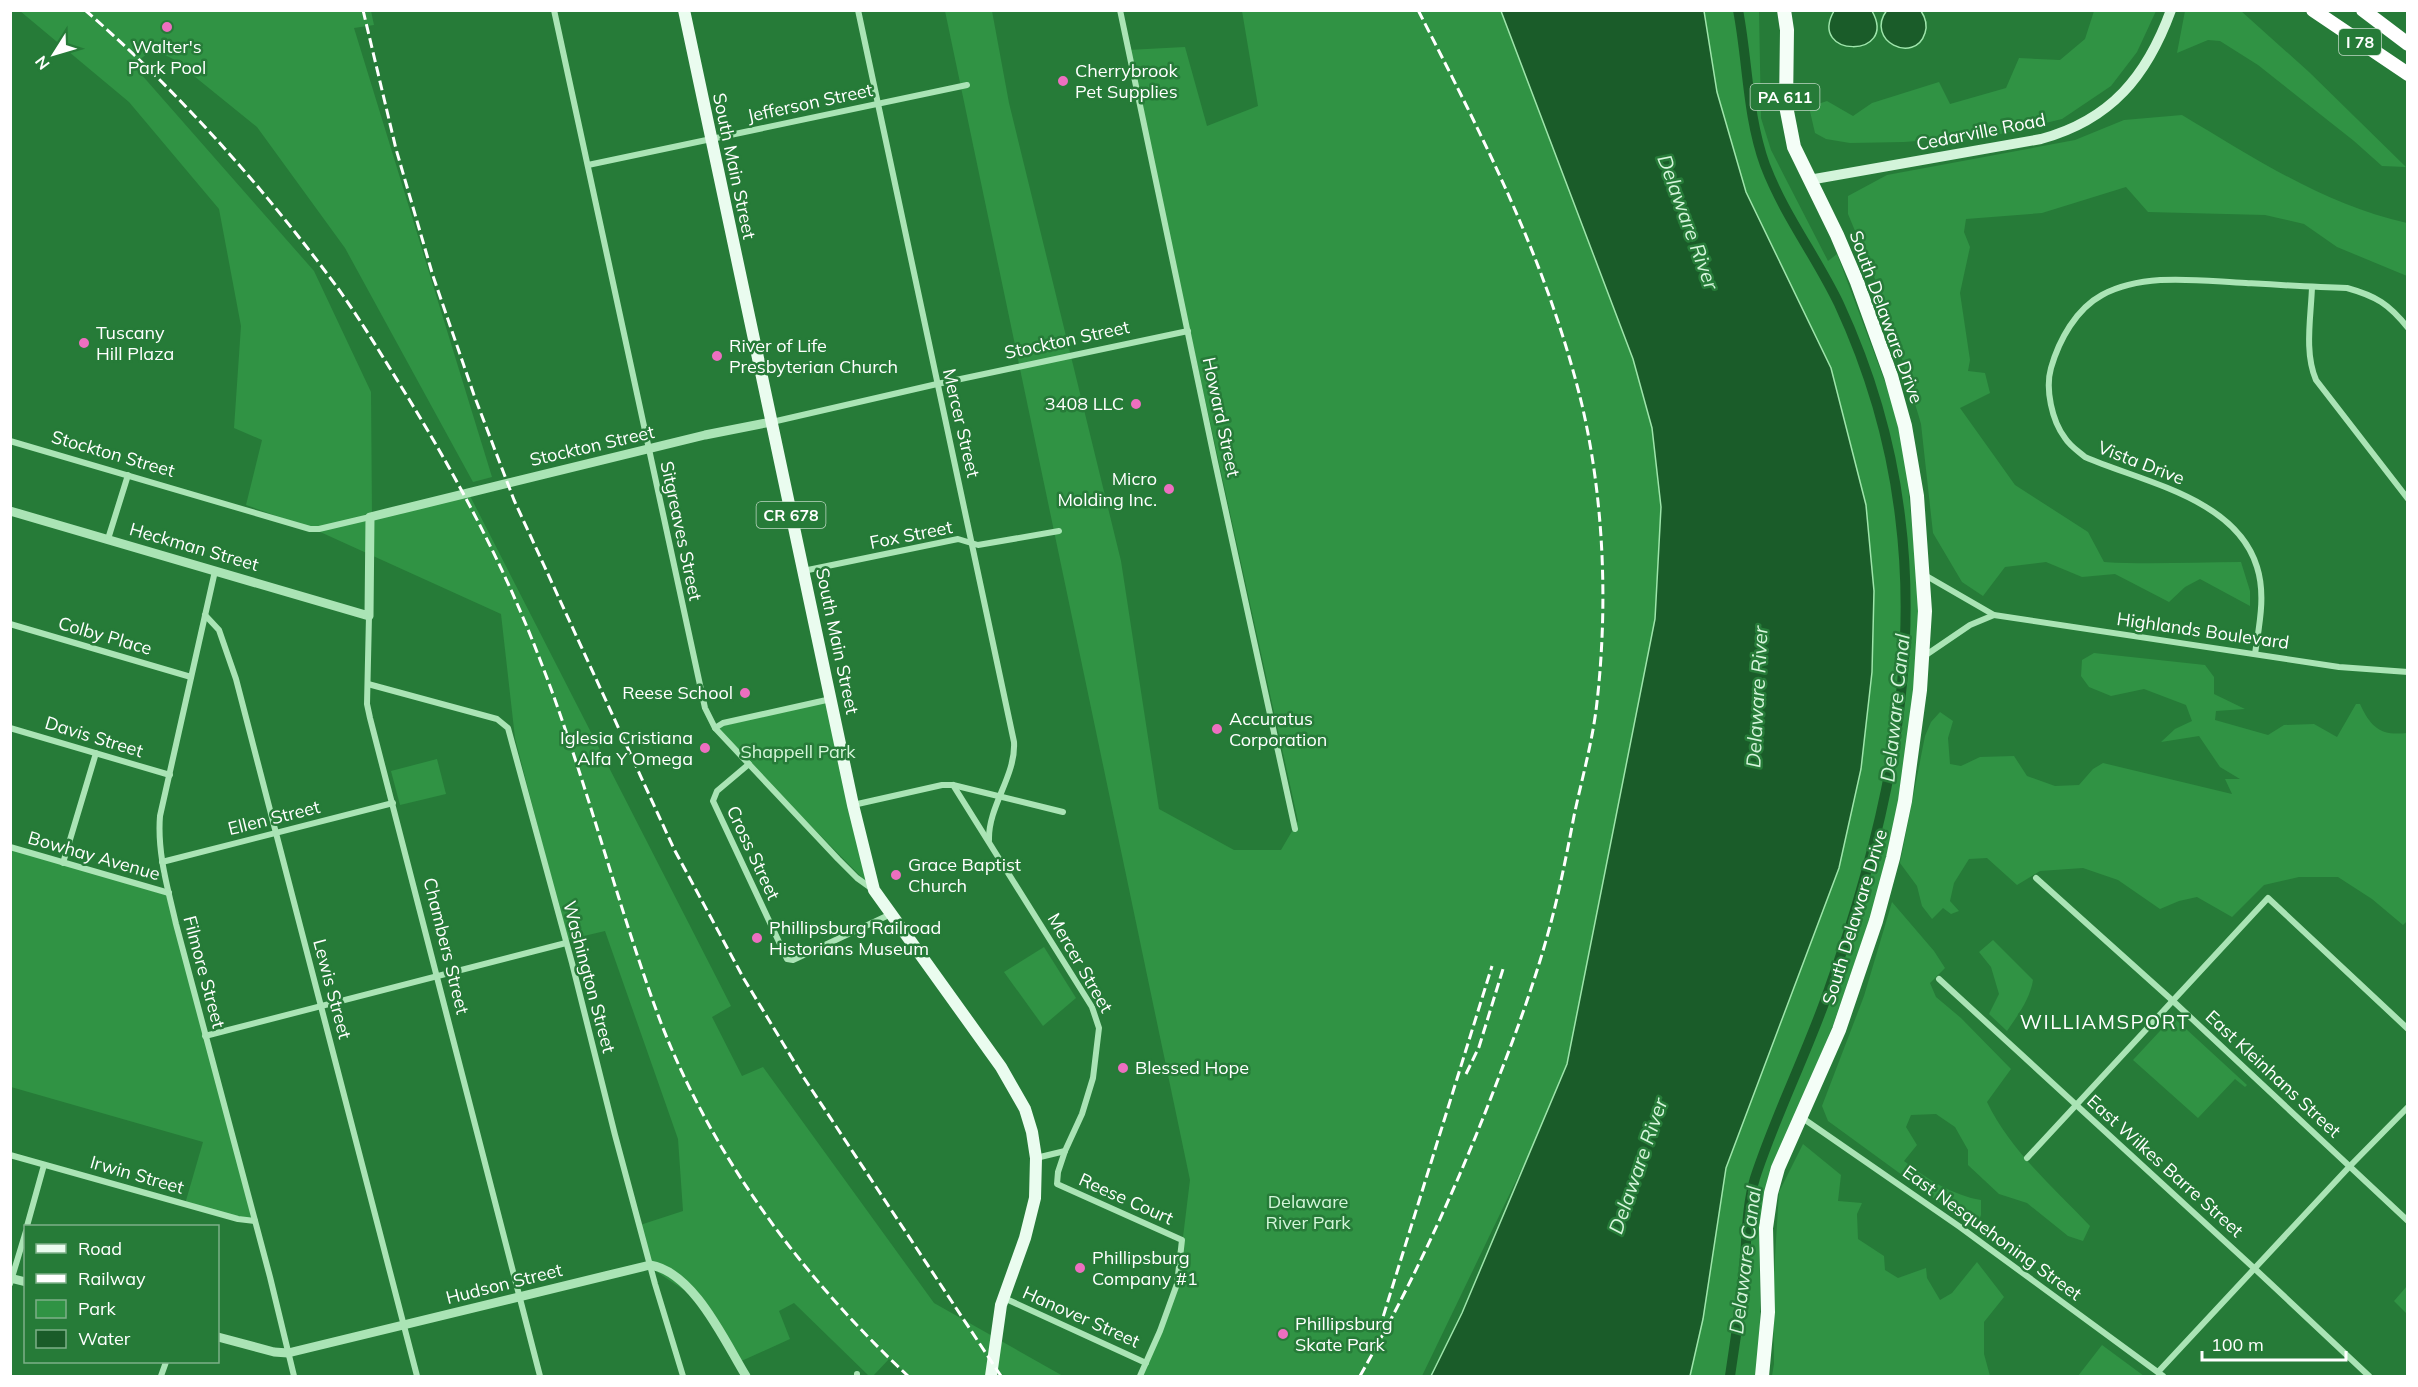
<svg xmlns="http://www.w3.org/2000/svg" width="2418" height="1387" font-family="Mulish,sans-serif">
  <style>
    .green { fill: #309344 }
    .water { fill: #1a5c29; stroke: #9ee5ab; stroke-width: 1.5 }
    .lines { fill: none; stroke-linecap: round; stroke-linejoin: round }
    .canal { stroke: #1a5c29; stroke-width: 10 }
    .minor { stroke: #aae4b5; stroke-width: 6 }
    .tertiary { stroke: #aae4b5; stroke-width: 9 }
    .secondary { stroke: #d3f4da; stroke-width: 10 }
    .primary { stroke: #eafcef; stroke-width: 12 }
    .trunk { stroke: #f4fef7; stroke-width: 14 }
    .motorway { stroke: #fff; stroke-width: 14 }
    .rail { stroke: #fff; stroke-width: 3; stroke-dasharray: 10 4.5; stroke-linecap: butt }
    .poi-dot { fill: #ed6fc0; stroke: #267b38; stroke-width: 2 }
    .labels { text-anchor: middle; stroke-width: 5; stroke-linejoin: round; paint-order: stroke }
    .shield { fill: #267b38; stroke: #bed7c3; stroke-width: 1.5 }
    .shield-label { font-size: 16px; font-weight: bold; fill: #fff }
    .poi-label { font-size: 18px; fill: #fff; stroke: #267b38; text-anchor: start }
    .street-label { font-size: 18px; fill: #fff; stroke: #267b38 }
    .park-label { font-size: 18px; fill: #d4f6da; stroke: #267b38 }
    .water-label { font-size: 20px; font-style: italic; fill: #d6f5dc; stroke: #267b38 }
    .neighbourhood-label { font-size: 20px; letter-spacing: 1.5px; fill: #fff; stroke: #267b38 }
  </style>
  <rect width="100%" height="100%" fill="#267b38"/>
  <!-- green -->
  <g class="green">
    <polygon points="20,11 371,11 374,25 354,28 492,477 473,482 345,248 257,127 173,59 153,49 133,65 314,271 371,392 372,516 468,492 731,1006 712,1017 742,1076 763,1067 934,1303 1063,1376 909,1376 889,1359 873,1376 869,1376 794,1303 779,1311 790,1339 737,1363 702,1302 648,1266 637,1226 683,1211 678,1139 605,931 567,940 515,738 501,614 318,531 246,505 262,440 234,428 241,326 219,209 129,102"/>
    <polygon points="945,11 992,11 1009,103 1121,561 1159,809 1234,850 1281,850 1298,821 1128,50 1185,47 1207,126 1258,106 1242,11 1501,11 1633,359 1652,428 1661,507 1655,619 1635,727 1591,1025 1422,1376 1140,1376 1178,1278 1190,1180"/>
    <path d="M1704,11H1759L1761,118L1771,150L1828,261L1837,254L1891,398L1905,456L1919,597L1918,661L1900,795L1885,864L1869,922L1833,1025L1764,1191C1754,1252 1766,1315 1755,1376H1690L1703,1319L1726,1168L1839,868L1874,591L1866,505L1831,368L1746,192L1717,92Z"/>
    <polygon points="2094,11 2156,11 2137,52 2111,86 2062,119 1996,135 1904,142 1850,143 1826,139 1815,133 1809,107 1827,101 1853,116 1872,103 1939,82 1950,104 2006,88 2019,58 2060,60 2085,39"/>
    <polygon points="2185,11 2241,11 2309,72 2406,167 2382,166 2354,141 2258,65 2220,41 2208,40 2177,53"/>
    <path d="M2182,115C2254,158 2325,205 2407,223V276L2337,247L2304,224L2265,215L2148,212L2126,187L2042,213L1966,219L1964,232L1970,247L1960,293L1970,360L1968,371L1985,373L1990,393L1960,408L2015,485L2088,532L2104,562C2149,565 2195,562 2241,562L2250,591V606L2200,579L2185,587L2169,602L2115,574L2082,577L2046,562L2005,567L1983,596L1962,582L1933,533L1921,424L1887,308L1848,214V196L1887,175L2075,140L2124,120Z"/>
    <path d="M2094,653L2205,665L2214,677V694L2245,709L2216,711L2215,720L2268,735L2284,725L2314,724L2337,737L2356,704H2360C2371,728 2381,736 2407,733V921L2403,925L2372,899L2338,877H2299L2264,885L2232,917L2197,897L2179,901L2160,909L2118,880L2083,868L2040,871L2017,885L1987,858L1969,859L1954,883L1950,901L1959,911L1951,914L1943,908L1932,919L1922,906L1917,886L1900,863L1925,736L1931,722L1940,712L1953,721L1948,738L1950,764L1961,766L1980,757L2014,756L2027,776L2055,786L2079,785L2093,769L2103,763L2232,794L2225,779H2240L2220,767L2199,736L2161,742L2175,729L2192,721L2186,705L2144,689L2111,696L2089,687L2081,676L2082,660Z"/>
    <polygon points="831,699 874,890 715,728"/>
    <polygon points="437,759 446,794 400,805 391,771"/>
    <polygon points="10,848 165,890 254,1223 185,1204 203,1142 11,1087"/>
    <path d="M1892,902L1934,951L1945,968L1930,983L1936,997L1961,1018L2011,1069L1987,1102C2010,1150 2053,1187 2090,1226L2083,1241L2068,1236L2027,1203L1999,1194L1968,1165V1150L1955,1127L1936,1114L1911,1115L1906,1127L1917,1145L1904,1161C1927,1179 1952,1195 1981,1200V1215L1977,1225L1972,1226L1828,1121L1822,1106L1864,996Z"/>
    <path d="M1993,940L2033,980C2030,999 2018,1015 2007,1031L1989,1014L1999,994L1991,967L1979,952Z"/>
    <polygon points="1044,947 1076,998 1043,1026 1004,972"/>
    <polygon points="2173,1017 2247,1085 2245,1087 2235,1079 2198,1118 2133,1060"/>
    <polygon points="1803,1144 1841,1175 1838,1201 1862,1203 1857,1214 1858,1239 1884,1256 1885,1270 1898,1278 1926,1268 1927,1278 1940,1300 1952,1293 1977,1262 2004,1297 1984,1322 1984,1354 1990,1376 1772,1376 1774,1364 1773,1289 1779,1192"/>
    <polygon points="2407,1286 2407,1314 2394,1301"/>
    <polygon points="2102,1345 2144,1376 2078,1376"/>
  </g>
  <!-- water -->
  <g class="water">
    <path d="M1887,10L1921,11C1925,17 1928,24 1925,33C1915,65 1864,41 1887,10Z"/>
    <polygon points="1501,11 1704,11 1717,92 1746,192 1831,368 1866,505 1874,591 1872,672 1861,769 1839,868 1726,1168 1703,1319 1690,1376 1431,1376 1462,1313 1567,1064 1655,619 1661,507 1652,428 1633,359"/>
    <path d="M1834,11H1872C1899,59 1807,58 1834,11Z"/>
  </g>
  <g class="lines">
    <!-- canal -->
    <path class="canal" d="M1730,1376C1735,1341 1741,1306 1744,1270C1747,1239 1746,1208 1755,1178C1775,1117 1804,1059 1826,998C1881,844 1921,681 1900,516C1891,442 1870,371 1839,304C1816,256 1784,215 1765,165C1747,115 1748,62 1738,10"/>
    <!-- minor -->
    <g class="minor">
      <polyline points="554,10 705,708 715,728 838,859 857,878 871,888"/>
      <path d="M858,10L1014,742C1016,776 988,806 989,840"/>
      <polyline points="1120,10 1215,462 1295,829"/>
      <polyline points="588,165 967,85"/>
      <path d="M2312,287C2311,317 2304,352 2316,380L2408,499"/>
      <polyline points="772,422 937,384 1188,331"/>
      <polyline points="10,441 310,529 319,529 370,517"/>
      <polyline points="108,539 128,475"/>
      <path d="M215,571L160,816C157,853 168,889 176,924L270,1277L294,1376"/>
      <polyline points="803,571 958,539 978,545 1059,531"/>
      <polyline points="1923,574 1994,615 2339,667 2408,672"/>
      <polyline points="205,615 219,630 236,679 417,1376"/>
      <polyline points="369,616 367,704 370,718 540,1376"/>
      <polyline points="10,624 191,677"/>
      <path d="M2255,654C2259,626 2266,595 2257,567C2236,498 2142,482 2085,457C2078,451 2070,446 2065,438C2052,421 2045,389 2051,368C2059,340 2076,309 2102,295C2145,272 2200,281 2246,283C2280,285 2313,287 2347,288C2376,296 2389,304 2408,328"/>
      <polyline points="1923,657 1970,625 1994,615"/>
      <polyline points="368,684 497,719 508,728 572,963 615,1135 655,1284 683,1376"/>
      <polyline points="10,728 170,775"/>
      <polyline points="715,728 723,723 831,699"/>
      <polyline points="749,764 717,791 713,801 787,959 793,960 891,914"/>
      <polyline points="953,785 1092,1007 1099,1028 1093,1078 1082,1114 1065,1151 1058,1172 1057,1184 1182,1240 1177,1284 1160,1331 1140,1376"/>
      <polyline points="853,805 942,785 953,785 1063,812"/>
      <polyline points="10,847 169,893"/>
      <polyline points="162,862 393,803"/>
      <polyline points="63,863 96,753"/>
      <polyline points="2036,878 2173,1001 2408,1221"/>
      <polyline points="1939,979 2255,1269 2369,1376"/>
      <polyline points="205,1036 566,943"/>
      <polyline points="1801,1117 1960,1227 2163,1376"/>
      <polyline points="10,1155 238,1219 255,1221"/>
      <polyline points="1036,1158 1065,1151"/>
      <polyline points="2027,1158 2268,898 2408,1029"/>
      <polyline points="27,1226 44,1165"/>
      <polyline points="10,1284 26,1231"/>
      <polyline points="1004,1298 1146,1363"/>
      <polyline points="2158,1372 2350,1166 2408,1107"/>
      <polyline points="857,1374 857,1376"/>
      <polyline points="161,1376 166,1362"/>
    </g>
    <!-- tertiary -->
    <g class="tertiary">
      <polyline points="10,511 369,616 370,517 705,435 771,422"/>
      <polyline points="10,1278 26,1282"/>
      <path d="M218,1337L274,1352L288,1353L650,1265C694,1272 725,1342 746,1376"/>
    </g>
    <!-- secondary -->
    <path class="secondary" d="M1809,180L2041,139C2111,120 2147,76 2171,10"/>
    <!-- primary -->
    <polyline class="primary" points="684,10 853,805 874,890 1001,1067 1025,1109 1032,1132 1036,1158 1035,1198 1025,1238 1001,1305 991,1376"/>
    <!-- trunk -->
    <polyline class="trunk" points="1762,1376 1768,1312 1766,1228 1771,1193 1778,1168 1839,1030 1876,921 1893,858 1905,801 1920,690 1925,611 1917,496 1905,426 1891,376 1857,282 1837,235 1794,147 1786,106 1787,30 1784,10"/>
    <!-- motorway -->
    <g class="motorway">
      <polyline points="2313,10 2408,74"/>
      <polyline points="2363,10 2408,44"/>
    </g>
    <!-- rail -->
    <g class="rail">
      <path d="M85,10C179,92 263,187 337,287C362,322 384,359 407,396C458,479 504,566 539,657C583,770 613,889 654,1004C705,1147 798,1273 908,1376"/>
      <polyline points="363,10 396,149 433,276 474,395 514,500 674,849 744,979 804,1078 1001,1376"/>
      <polyline points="1466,1074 1479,1047 1503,969"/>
      <polyline points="1379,1330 1492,966"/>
      <path d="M1360,1376C1415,1279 1461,1178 1500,1074C1523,1015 1544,955 1558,894C1564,868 1569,842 1574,816C1582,778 1593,740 1597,702C1608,605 1604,500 1582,405C1548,264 1484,139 1418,10"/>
    </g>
  </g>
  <!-- markers -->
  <g class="poi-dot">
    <circle cx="167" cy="27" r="6"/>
    <circle cx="1063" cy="81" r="6"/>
    <circle cx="84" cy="343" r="6"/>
    <circle cx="717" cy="356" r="6"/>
    <circle cx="1136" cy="404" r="6"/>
    <circle cx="1169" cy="489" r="6"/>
    <circle cx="745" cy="693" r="6"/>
    <circle cx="1217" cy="729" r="6"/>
    <circle cx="705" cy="748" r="6"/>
    <circle cx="896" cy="875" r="6"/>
    <circle cx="757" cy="938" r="6"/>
    <circle cx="1123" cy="1068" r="6"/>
    <circle cx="1080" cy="1268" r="6"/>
    <circle cx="1283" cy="1334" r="6"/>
  </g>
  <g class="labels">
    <!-- shield labels -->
    <g class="shield">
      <rect x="2339" y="29" width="42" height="26" rx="4.5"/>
      <rect x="1750.5" y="84" width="69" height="26" rx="4.5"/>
      <rect x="756.5" y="502" width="69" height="26" rx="4.5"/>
    </g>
    <g class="shield-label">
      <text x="2360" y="48">I 78</text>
      <text x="1785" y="103">PA 611</text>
      <text x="791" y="521">CR 678</text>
    </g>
    <!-- poi labels -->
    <g class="poi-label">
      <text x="167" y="53" text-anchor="middle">Walter's<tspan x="167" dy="21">Park Pool</tspan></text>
      <text x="1075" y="77">Cherrybrook<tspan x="1075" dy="21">Pet Supplies</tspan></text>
      <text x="96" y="339">Tuscany<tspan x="96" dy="21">Hill Plaza</tspan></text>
      <text x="729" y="352">River of Life<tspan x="729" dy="21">Presbyterian Church</tspan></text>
      <text x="1124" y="410" text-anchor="end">3408 LLC</text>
      <text x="1157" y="485" text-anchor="end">Micro<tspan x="1157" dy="21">Molding Inc.</tspan></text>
      <text x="733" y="699" text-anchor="end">Reese School</text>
      <text x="1229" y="725">Accuratus<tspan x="1229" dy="21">Corporation</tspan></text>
      <text x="693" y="744" text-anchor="end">Iglesia Cristiana<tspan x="693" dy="21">Alfa Y Omega</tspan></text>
      <text x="908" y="871">Grace Baptist<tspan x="908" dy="21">Church</tspan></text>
      <text x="769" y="934">Phillipsburg Railroad<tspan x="769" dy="21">Historians Museum</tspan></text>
      <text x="1135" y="1074">Blessed Hope</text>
      <text x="1092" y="1264">Phillipsburg<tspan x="1092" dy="21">Company #1</tspan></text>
      <text x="1295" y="1330">Phillipsburg<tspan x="1295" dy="21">Skate Park</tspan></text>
    </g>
    <!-- street labels -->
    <g class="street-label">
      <text transform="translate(810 103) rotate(-12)" y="6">Jefferson Street</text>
      <text transform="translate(1981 132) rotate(-11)" y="6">Cedarville Road</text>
      <text transform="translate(734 166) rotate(78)" y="6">South Main Street</text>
      <text transform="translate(1886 317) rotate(70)" y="6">South Delaware Drive</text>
      <text transform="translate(1067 340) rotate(-12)" y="6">Stockton Street</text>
      <text transform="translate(1221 417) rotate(78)" y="6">Howard Street</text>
      <text transform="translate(961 423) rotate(77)" y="6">Mercer Street</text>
      <text transform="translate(592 446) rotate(-13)" y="6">Stockton Street</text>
      <text transform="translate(113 454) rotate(16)" y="6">Stockton Street</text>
      <text transform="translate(2141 463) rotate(21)" y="6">Vista Drive</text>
      <text transform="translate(681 531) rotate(78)" y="6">Sitgreaves Street</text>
      <text transform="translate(911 535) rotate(-11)" y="6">Fox Street</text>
      <text transform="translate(194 547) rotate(16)" y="6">Heckman Street</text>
      <text transform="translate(2203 631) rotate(8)" y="6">Highlands Boulevard</text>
      <text transform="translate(105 636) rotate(16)" y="6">Colby Place</text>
      <text transform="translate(837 641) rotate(78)" y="6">South Main Street</text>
      <text transform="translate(94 737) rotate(17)" y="6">Davis Street</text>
      <text transform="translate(274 818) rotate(-14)" y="6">Ellen Street</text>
      <text transform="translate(753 853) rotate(65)" y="6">Cross Street</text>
      <text transform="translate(94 856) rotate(16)" y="6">Bowhay Avenue</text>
      <text transform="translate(1855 917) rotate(-73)" y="6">South Delaware Drive</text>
      <text transform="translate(446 946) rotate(76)" y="6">Chambers Street</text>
      <text transform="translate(1080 963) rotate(60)" y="6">Mercer Street</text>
      <text transform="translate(204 972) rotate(75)" y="6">Filmore Street</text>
      <text transform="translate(589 977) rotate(75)" y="6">Washington Street</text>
      <text transform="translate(332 989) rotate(75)" y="6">Lewis Street</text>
      <text transform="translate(2273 1074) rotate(43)" y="6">East Kleinhans Street</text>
      <text transform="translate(2165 1166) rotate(42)" y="6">East Wilkes Barre Street</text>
      <text transform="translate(137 1175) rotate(16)" y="6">Irwin Street</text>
      <text transform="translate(1126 1199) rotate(24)" y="6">Reese Court</text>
      <text transform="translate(1992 1233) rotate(36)" y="6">East Nesquehoning Street</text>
      <text transform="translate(504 1284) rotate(-14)" y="6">Hudson Street</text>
      <text transform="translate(1081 1317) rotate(24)" y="6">Hanover Street</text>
    </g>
    <!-- park labels -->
    <g class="park-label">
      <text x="798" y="758">Shappell Park</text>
      <text x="1308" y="1208">Delaware<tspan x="1308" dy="21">River Park</tspan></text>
    </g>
    <!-- water labels -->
    <g class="water-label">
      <text transform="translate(1688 222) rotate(70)" y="7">Delaware River</text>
      <text transform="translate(1757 697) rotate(-87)" y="7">Delaware River</text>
      <text transform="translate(1895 708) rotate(-84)" y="7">Delaware Canal</text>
      <text transform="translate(1638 1166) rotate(-71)" y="7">Delaware River</text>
      <text transform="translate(1745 1260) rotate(-83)" y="7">Delaware Canal</text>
    </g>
    <!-- neighbourhood labels -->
    <g class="neighbourhood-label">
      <text x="2105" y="1029">WILLIAMSPORT</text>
    </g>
  </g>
  <!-- border -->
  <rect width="2418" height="1387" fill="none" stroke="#ffffff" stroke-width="24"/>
  <!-- legend -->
  <rect x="24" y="1225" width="195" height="138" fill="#267b38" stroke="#7db088" stroke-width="1.5"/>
  <rect x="36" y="1244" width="30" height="9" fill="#eafcef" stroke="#7db088" stroke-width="1.5"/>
  <text x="78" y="1255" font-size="18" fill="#ffffff">Road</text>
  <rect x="36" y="1274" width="30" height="9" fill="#ffffff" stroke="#7db088" stroke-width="1.5"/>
  <text x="78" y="1285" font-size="18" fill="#ffffff">Railway</text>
  <rect x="36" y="1300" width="30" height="18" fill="#309344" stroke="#7db088" stroke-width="1.5"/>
  <text x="78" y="1315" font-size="18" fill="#ffffff">Park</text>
  <rect x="36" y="1330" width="30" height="18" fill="#1a5c29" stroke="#7db088" stroke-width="1.5"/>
  <text x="78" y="1345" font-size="18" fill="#ffffff">Water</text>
  <!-- north arrow -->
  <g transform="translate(54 54) rotate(233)" stroke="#267b38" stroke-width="4.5" paint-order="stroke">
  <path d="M0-4.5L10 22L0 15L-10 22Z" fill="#ffffff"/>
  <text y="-9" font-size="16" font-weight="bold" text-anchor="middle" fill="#ffffff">N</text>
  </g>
  <!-- scale -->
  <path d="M2202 1351v9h144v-9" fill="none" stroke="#ffffff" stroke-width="3"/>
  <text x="2211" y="1351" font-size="18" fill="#ffffff" stroke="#267b38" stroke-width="4.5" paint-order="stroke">100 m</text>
</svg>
